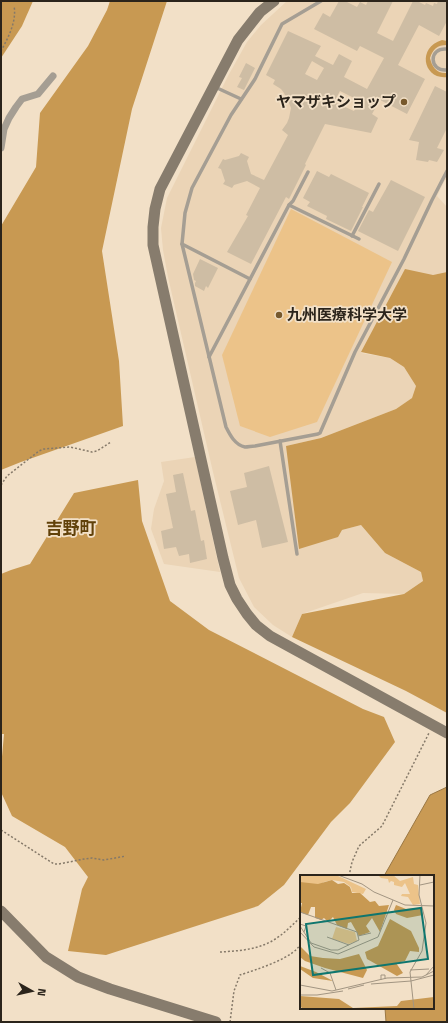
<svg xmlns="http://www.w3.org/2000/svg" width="448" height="1023" font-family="'Titillium Web','Noto Sans JP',sans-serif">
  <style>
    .built { fill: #ebd4b6 }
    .green { fill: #ecc389 }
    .forest { fill: #c89952 }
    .water { fill: #c99a54; stroke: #9a7743 }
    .building { fill: #cebda4; fill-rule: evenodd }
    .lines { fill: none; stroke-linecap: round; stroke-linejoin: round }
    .path { stroke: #857969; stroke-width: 1.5; stroke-dasharray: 2 2; stroke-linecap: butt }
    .lane { stroke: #a59e93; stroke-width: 3.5 }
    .street { stroke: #a59e93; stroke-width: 7 }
    .secondary { stroke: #877c6d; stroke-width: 11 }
    .poi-dot { fill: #77592d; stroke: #f2e0c7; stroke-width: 1.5 }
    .labels { text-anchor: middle; stroke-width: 3.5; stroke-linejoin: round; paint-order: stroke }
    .poi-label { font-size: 15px; font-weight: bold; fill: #2b241b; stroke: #f2e0c7; text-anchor: end }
    .quarter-label { font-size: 17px; font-weight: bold; fill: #614109; stroke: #f2e0c7 }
    .inset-road { fill: none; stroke: #a29582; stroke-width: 1 }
    .view { fill: #0f766e; fill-opacity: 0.15; stroke: #0f766e; stroke-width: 2 }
    .inset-edge { fill: none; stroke: #2b241b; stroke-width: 2 }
  </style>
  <rect width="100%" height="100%" fill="#f2e0c7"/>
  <!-- built -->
  <g class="built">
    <polygon points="287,1 447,1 447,180 445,180 437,196 447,207 447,272 433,275 361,353 390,358 404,367 416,386 412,398 396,409 321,438 286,446 342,530 361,525 385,553 421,572 423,581 404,594 363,593 302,614 292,637 273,625 254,607 239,578 213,472 168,277 163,250 161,228 167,198 228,76 247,42 261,25"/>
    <polygon points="195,457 220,572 164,564 151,529 154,509 164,481 161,462"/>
  </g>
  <!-- green -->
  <polygon class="green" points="291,209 392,262 317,422 270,437 240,426 222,355"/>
  <!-- forest -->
  <g class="forest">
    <polygon points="1,1 33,1 22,26 1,58"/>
    <polygon points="110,1 167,1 132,109 102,251 119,361 123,426 21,462 1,470 1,226 36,167 40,113 88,46 107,10"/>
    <path d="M442,40L447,41V45C437,45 433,49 430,58C432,67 437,74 447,73V77C424,80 416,48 442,40Z"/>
    <polygon points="405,269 433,275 447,272 447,713 406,691 292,637 302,614 404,594 423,581 421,572 385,553 361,525 342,530 338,537 299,549 286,446 321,438 396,409 412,398 416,386 404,367 390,358 361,352"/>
    <polygon points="138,480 142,521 170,601 209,630 363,709 384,717 395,742 350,803 331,822 284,885 258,906 106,955 68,951 82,889 88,877 65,847 12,816 1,792 1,768 4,734 1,734 1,574 11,570 30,564 74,493"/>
  </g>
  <!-- water -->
  <polygon class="water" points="447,787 447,1022 386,1022 385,1008 433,1008 433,876 384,876 430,795"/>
  <!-- building -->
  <g class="building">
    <path d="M339,1H345L357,7L360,2L366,5L368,1H393L377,33L393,41L413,1H417L425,5L426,3L433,6L434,3L437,4L438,1H447V21L439,36L419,25L398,65L425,79L407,114L380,100L372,114L378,118L371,133L325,124L305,164L306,165L289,199L286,197L251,264L227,252L248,216L246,215L260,188L247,181L234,185L232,188L223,184L225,181L221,169L218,168L223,159L225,160L239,156L241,153L249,157L247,161L251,174L264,180L288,135L282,130L287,123L289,118L291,108L289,103L284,93L281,89L273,84L275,80L266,75L288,31L321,46L315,56L333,65L339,54L352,61L344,77L367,89L384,58L360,46L357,51L314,29L323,13L330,17ZM312,61L324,68L317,80L305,74ZM340,91L360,101L354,111L334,102Z"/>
    <polygon points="246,63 255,68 244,90 237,87 242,78 239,77"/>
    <polygon points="435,86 447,92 447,128 437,148 444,150 437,162 429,160 428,162 416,160 419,142 409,140"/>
    <polygon points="317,171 329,177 331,174 369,193 362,207 363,207 351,231 326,219 327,216 307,206 310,202 303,198"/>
    <polygon points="391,180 425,197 398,251 358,231 369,210 373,212"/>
    <polygon points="200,259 218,268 208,288 206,286 204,291 195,286 195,283 196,281 194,280 193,274"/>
    <polygon points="269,466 288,542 262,548 256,520 238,525 230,491 247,487 244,473"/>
    <polygon points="183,473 191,511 195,510 201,541 204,540 207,559 190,563 189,554 179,556 176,547 164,549 161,531 173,528 166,494 176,492 173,475"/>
  </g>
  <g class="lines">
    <!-- path -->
    <g class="path">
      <path d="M1,51C8,38 17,21 14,6"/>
      <polyline points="1,485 7,476 39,451 44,449 70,447 92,452 97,451 111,442"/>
      <polyline points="1,830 54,864 59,864 84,859 92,858 104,860 126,856"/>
      <polyline points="349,876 352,862 359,846 382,826 429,733"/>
      <path d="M220,952C237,951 256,950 272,941C283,935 292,925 301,917"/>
      <path d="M230,1022L234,991L240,975C255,970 298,957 301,942"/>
    </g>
    <!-- lane -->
    <g class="lane">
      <path d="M321,1L282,24L255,79L231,115L192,188L185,213L182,244L226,427C230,435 235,445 245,447C248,447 252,446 255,446L318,434L320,433L355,352L404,259L432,200L447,171"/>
      <path d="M447,49C428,47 429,72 447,70"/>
      <polyline points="215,87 241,99"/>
      <polyline points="289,205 359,239"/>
      <polyline points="352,236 379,184"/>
      <polyline points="182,244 250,279"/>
      <polyline points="209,357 289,205 293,201 308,172"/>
      <polyline points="280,441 297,554"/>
    </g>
    <!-- street -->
    <polyline class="street" points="1,148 4,129 9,118 16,107 22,99 38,94 53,76"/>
    <!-- secondary -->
    <g class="secondary">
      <polyline points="274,1 260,12 238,40 160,189 155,209 153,227 153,245 223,558 230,585 237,599 247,614 256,625 270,636 447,733"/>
      <polyline points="1,911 46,957 78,977 110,989 216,1022"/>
    </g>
  </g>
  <!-- markers -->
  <g class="poi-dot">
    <circle cx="404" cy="102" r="4"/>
    <circle cx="279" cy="315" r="4"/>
  </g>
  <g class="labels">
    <!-- poi labels -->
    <g class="poi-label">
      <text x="396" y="107">ヤマザキショップ</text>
      <text x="287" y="320" text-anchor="start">九州医療科学大学</text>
    </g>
    <!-- quarter labels -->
    <g class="quarter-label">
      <text x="71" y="534">吉野町</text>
    </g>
  </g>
  <!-- overview -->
  <g transform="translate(300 875)">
    <rect width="134" height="134" fill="#f2e0c7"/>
    <path d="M0,0H36L66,14L63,19L52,17L51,12L44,7L32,5L24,7L0,24ZM78,0H93L100,6L113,2L114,9L118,10L120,29L113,30L108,22L101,21L102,19H110L105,8L102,12L94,10V7L91,6L89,8L88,4L81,3ZM36,52L55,57L57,66L49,69L32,64Z" fill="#ecc389"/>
    <path d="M32,5L38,9L44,8L50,12L52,18H60L70,27L75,26L79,31L89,30L80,57L72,43L66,51L70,57L59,61L51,47L48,48L47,54L37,50L33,42L28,47L24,43L21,45L15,43V32H11L8,40L0,37L2,28H0V7L18,9ZM90,44L111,56L119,73V77L110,76L105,86L96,88L103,98L97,101L67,84L65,77L78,71ZM0,71L10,81L23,83L40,84L59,79L67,95L63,103L25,93L5,86L0,82ZM0,91L16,97L33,106L13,103L0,94Z" fill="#c89952"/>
    <path d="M96,30L106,34L121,33L123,40L107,43L96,39L94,35ZM0,121L39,124L53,133L97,131L101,126L134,122V133L3,134L0,131Z" fill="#c99a54"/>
    <path class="inset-road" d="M38,0L62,9L74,17L105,30L134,31M120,10L134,7M0,37L57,57L59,65L38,75H31L11,68L0,51M0,49L6,51L4,57M0,57L14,72L38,79L78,62L93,25M58,61L71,58M27,62L49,70M21,93L30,98L36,115M110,95L129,94M126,100L134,91M81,105V100H85V104M71,109L111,106L134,100M0,110L32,116L87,103L122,102L134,96M48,114L64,110M0,120H17L43,116M114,134L110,97L122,76L126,48L119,20L120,0"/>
    <path class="view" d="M121,33L128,84L13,100L6,49Z"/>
    <rect width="134" height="134" class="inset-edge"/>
  </g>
  <!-- border -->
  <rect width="448" height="1023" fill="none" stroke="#2b241b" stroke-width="4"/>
  <!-- north arrow -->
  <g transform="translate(32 991) rotate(98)" stroke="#f2e0c7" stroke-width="3" paint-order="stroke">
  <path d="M0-3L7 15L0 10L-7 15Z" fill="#2b241b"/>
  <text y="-6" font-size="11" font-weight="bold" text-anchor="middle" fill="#2b241b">N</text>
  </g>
</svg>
